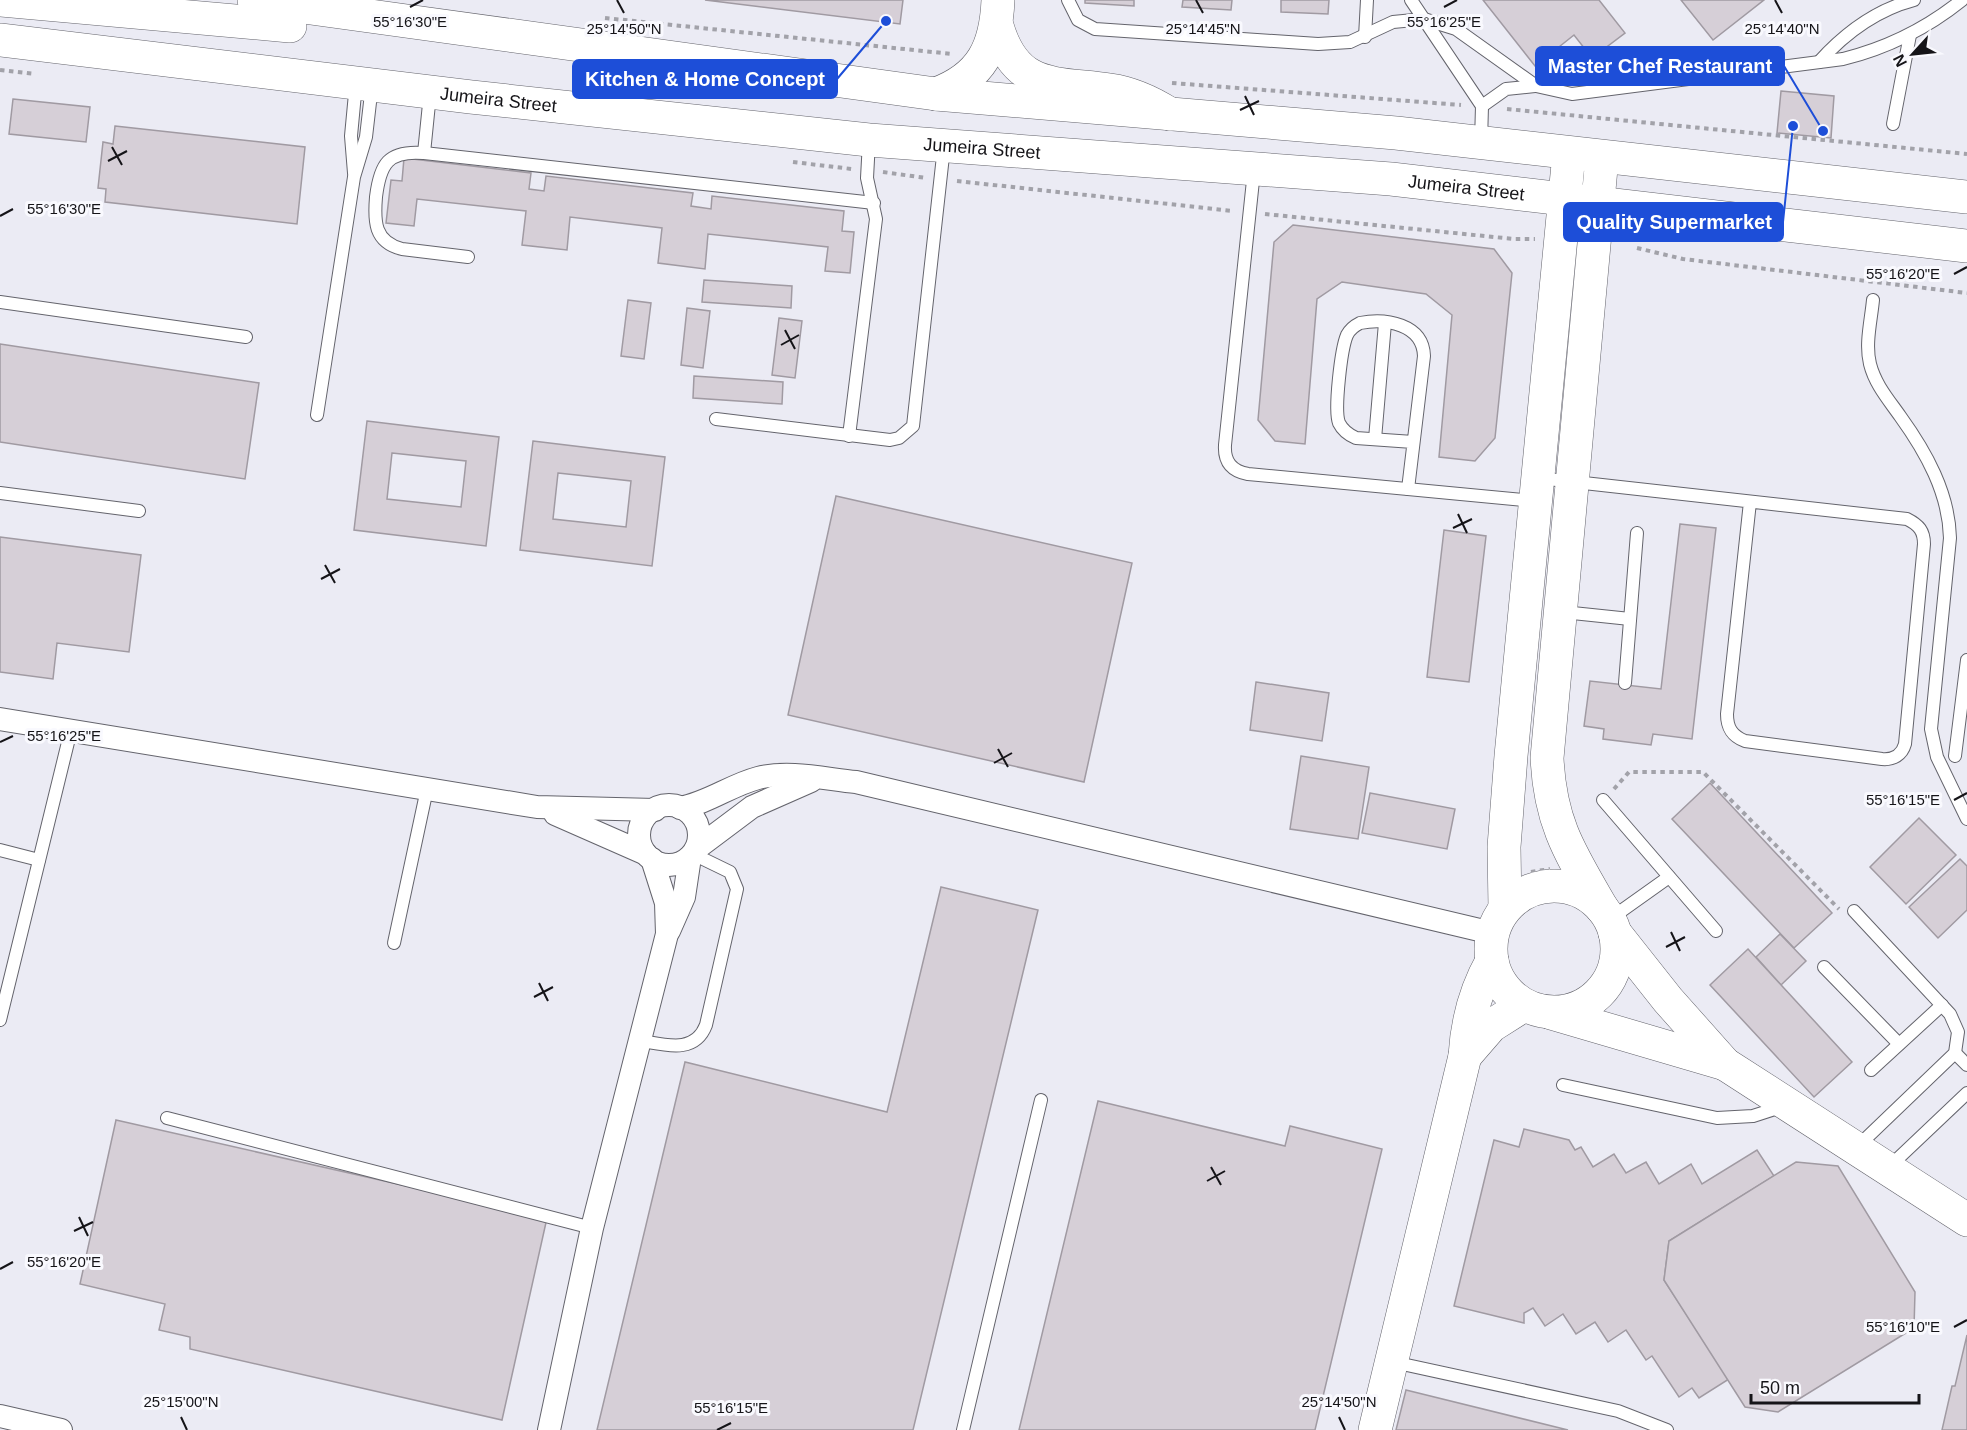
<svg xmlns="http://www.w3.org/2000/svg" width="1967" height="1430" font-family="Arial,sans-serif">
  <style>
    .building { fill: #d6cfd7; stroke: #a09aa2; stroke-width: 1.5; fill-rule: evenodd }
    .lines { fill: none; stroke-linecap: round; stroke-linejoin: round }
    .lane-casing { stroke: #64646c; stroke-width: 14 }
    .street-casing { stroke: #64646c; stroke-width: 24 }
    .secondary-casing { stroke: #64646c; stroke-width: 34 }
    .primary-casing { stroke: #64646c; stroke-width: 34 }
    .path { stroke: #a2a2a9; stroke-width: 4; stroke-dasharray: 4.5 4.5; stroke-linecap: butt }
    .lane { stroke: #fff; stroke-width: 12 }
    .street { stroke: #fff; stroke-width: 22 }
    .secondary { stroke: #fff; stroke-width: 33 }
    .primary { stroke: #fff; stroke-width: 33 }
    .ticks { fill: none; stroke: #151418; stroke-width: 2 }
    .labels { text-anchor: middle; stroke-width: 6; stroke-linejoin: round; paint-order: stroke }
    .street-label { font-size: 18px; fill: #151418; stroke: #f9f9fe }
    .ticks-label { font-size: 15px; text-anchor: middle; fill: #151418; stroke: #f9f9fe; stroke-width: 6; stroke-linejoin: round; paint-order: stroke }
    .leader { fill: none; stroke: #1d4ed8; stroke-width: 2 }
    .callout-dot { fill: #1d4ed8; stroke: #f9f9fe; stroke-width: 2 }
    .callout { fill: #1d4ed8; stroke: #1d4ed8; stroke-width: 2 }
    .callout-label { font-size: 20px; text-anchor: middle; font-weight: bold; fill: #fff }
  </style>
  <rect width="100%" height="100%" fill="#ebebf4"/>
  <!-- building -->
  <g class="building">
    <polygon points="705,0 903,0 900,24"/>
    <polygon points="1085,0 1134,0 1134,6 1085,3"/>
    <polygon points="1183,0 1232,0 1231,10 1182,7"/>
    <polygon points="1281,0 1329,0 1328,14 1281,12"/>
    <polygon points="1483,0 1599,0 1625,33 1592,58 1574,35 1535,66"/>
    <polygon points="1681,0 1764,0 1713,40"/>
    <polygon points="1781,91 1834,96 1831,138 1777,133"/>
    <polygon points="13,99 90,107 86,142 9,134"/>
    <polygon points="115,126 305,147 297,224 105,202 106,189 98,188 103,142 113,144"/>
    <polygon points="404,158 531,173 529,189 544,191 546,176 693,193 691,206 711,209 712,196 844,211 842,231 854,232 850,273 825,271 828,247 708,234 705,269 658,263 662,228 570,217 567,250 522,245 526,211 417,199 414,226 386,223 391,180 402,181"/>
    <polygon points="1293,225 1494,249 1512,273 1495,438 1475,461 1439,457 1452,315 1426,294 1342,282 1317,299 1305,444 1275,441 1258,420 1274,242"/>
    <polygon points="704,280 792,286 791,308 702,302"/>
    <polygon points="628,300 651,303 644,359 621,356"/>
    <polygon points="687,308 710,311 703,368 681,365"/>
    <polygon points="779,318 802,321 795,378 772,375"/>
    <polygon points="0,344 259,383 245,479 0,442"/>
    <polygon points="694,376 783,382 782,404 693,398"/>
    <path d="M367,421L499,437L486,546L354,530ZM392,453L466,461L461,507L387,499Z"/>
    <path d="M533,441L665,457L652,566L520,550ZM558,473L631,481L626,527L553,519Z"/>
    <polygon points="836,496 1132,563 1084,782 788,715"/>
    <polygon points="1680,524 1716,528 1692,739 1653,734 1651,745 1603,739 1604,729 1584,726 1590,681 1661,689"/>
    <polygon points="1444,530 1486,536 1469,682 1427,677"/>
    <polygon points="0,537 141,555 129,652 57,643 53,679 0,672"/>
    <polygon points="1256,682 1329,693 1322,741 1250,730"/>
    <polygon points="1301,756 1369,767 1358,839 1290,829"/>
    <polygon points="1710,783 1832,913 1794,948 1672,819"/>
    <polygon points="1370,793 1455,809 1447,849 1362,833"/>
    <polygon points="1919,818 1956,855 1906,904 1870,867"/>
    <polygon points="1960,859 1967,866 1967,910 1938,938 1909,907"/>
    <polygon points="941,887 1038,910 913,1430 597,1430 685,1062 887,1112"/>
    <polygon points="1780,934 1806,961 1781,985 1756,957"/>
    <polygon points="1748,949 1852,1062 1814,1097 1710,985"/>
    <polygon points="1098,1101 1285,1146 1290,1126 1382,1149 1315,1430 1019,1430"/>
    <polygon points="116,1120 547,1218 502,1420 190,1349 190,1337 159,1330 165,1304 80,1284"/>
    <polygon points="1524,1129 1569,1140 1575,1150 1581,1147 1593,1167 1614,1154 1626,1173 1646,1162 1659,1184 1691,1164 1702,1184 1757,1150 1774,1176 1669,1241 1664,1280 1729,1379 1699,1398 1692,1388 1679,1397 1652,1356 1646,1360 1626,1330 1608,1342 1595,1322 1576,1334 1563,1314 1545,1326 1533,1308 1524,1313 1524,1323 1454,1306 1494,1140 1519,1147"/>
    <polygon points="1796,1162 1838,1166 1915,1292 1914,1328 1778,1412 1745,1407 1664,1280 1669,1241"/>
    <polygon points="1967,1335 1967,1430 1942,1430 1952,1386 1955,1386"/>
    <polygon points="1406,1390 1568,1430 1396,1430"/>
  </g>
  <g class="lines">
    <defs>
      <g id="lane">
        <path d="M1068,0L1078,20L1095,29L1318,44L1350,42L1393,22L1424,19L1456,29L1536,86L1572,94L1843,59C1887,48 1926,29 1962,0"/>
        <polyline points="1411,0 1482,106 1481,142"/>
        <polyline points="1365,37 1367,0"/>
        <path d="M1819,62C1845,33 1876,10 1914,0"/>
        <polyline points="1482,106 1506,89 1535,86"/>
        <polyline points="1893,124 1910,35"/>
        <polyline points="424,153 430,94"/>
        <path d="M1254,171L1225,445C1224,462 1232,471 1248,474L1534,501"/>
        <polyline points="354,173 351,136 356,83"/>
        <path d="M468,257L402,249C374,242 374,221 376,197C380,164 388,150 424,153L874,203"/>
        <path d="M1873,300C1871,321 1865,344 1870,364C1875,384 1888,399 1900,416C1926,452 1949,493 1950,538L1931,729L1937,757L1967,819"/>
        <polyline points="0,302 246,337"/>
        <polyline points="317,415 354,177 366,137 372,85"/>
        <polyline points="716,419 890,440 899,438 913,426 944,147"/>
        <polyline points="849,436 876,219 867,178 869,141"/>
        <polyline points="1375,439 1385,323"/>
        <path d="M1539,478L1907,519C1919,525 1924,531 1924,544L1905,744C1902,755 1893,760 1882,759L1745,741C1732,736 1727,728 1727,714L1750,502"/>
        <path d="M1408,489L1424,356C1423,324 1386,318 1360,323C1354,326 1350,329 1347,335C1341,349 1334,410 1339,423C1343,431 1349,435 1356,438L1413,442"/>
        <polyline points="0,493 139,511"/>
        <polyline points="1563,612 1630,619"/>
        <polyline points="1625,683 1637,533"/>
        <polyline points="1955,756 1967,660"/>
        <polyline points="1603,800 1716,931"/>
        <polyline points="0,850 39,860"/>
        <polyline points="1854,911 1950,1014 1958,1032 1955,1053 1857,1147"/>
        <polyline points="1610,919 1669,877"/>
        <polyline points="394,943 427,789"/>
        <polyline points="1824,967 1899,1044"/>
        <polyline points="0,1020 71,730"/>
        <path d="M642,1041C666,1045 695,1054 706,1025L737,889L730,872L693,854"/>
        <polyline points="1955,1053 1967,1065"/>
        <polyline points="1871,1070 1942,1005"/>
        <polyline points="1563,1085 1717,1118 1753,1116 1784,1106"/>
        <polyline points="167,1118 592,1228"/>
        <polyline points="1888,1168 1967,1093"/>
        <polyline points="1393,1362 1618,1411 1667,1430"/>
        <polyline points="963,1430 1041,1100"/>
      </g>
      <g id="street">
        <polyline points="0,719 537,807 655,810"/>
        <circle cx="669" cy="835" r="30"/>
        <path d="M680,808C708,803 731,785 758,778C789,770 825,779 856,782L1492,933"/>
        <polyline points="555,814 646,854"/>
        <polyline points="696,849 752,807 811,781"/>
        <polyline points="669,931 684,897 690,857"/>
        <polyline points="0,1416 61,1430"/>
        <polyline points="549,1430 592,1228 667,934 666,903 652,859"/>
      </g>
      <g id="secondary">
        <path d="M997,26C1016,91 1055,82 1110,90C1132,93 1151,102 1170,114"/>
        <path d="M936,94C982,77 996,47 998,0"/>
        <circle cx="1554" cy="949" r="63"/>
        <polyline points="1505,908 1504,847 1511,756 1569,154"/>
        <path d="M1602,908C1570,853 1550,823 1547,758L1602,157"/>
        <polyline points="1615,933 1668,1000 1725,1064 1967,1220"/>
        <polyline points="1551,1013 1725,1064"/>
        <polyline points="1465,1056 1491,1026 1524,1005"/>
        <path d="M1375,1430L1465,1056C1467,1021 1475,991 1492,961"/>
      </g>
      <g id="primary">
        <polyline points="1,0 290,26"/>
        <polyline points="254,0 936,94 1396,133 1967,197"/>
        <path id="s1" d="M0,40L471,97L869,140L1391,179L1967,246"/>
      </g>
    </defs>
    <!-- lane casing -->
    <use href="#lane" class="lane-casing"/>
    <!-- street casing -->
    <use href="#street" class="street-casing"/>
    <!-- secondary casing -->
    <use href="#secondary" class="secondary-casing"/>
    <!-- primary casing -->
    <use href="#primary" class="primary-casing"/>
    <!-- path -->
    <g class="path">
      <polyline points="605,18 952,54"/>
      <polyline points="0,70 35,74"/>
      <polyline points="1172,83 1461,105"/>
      <polyline points="1507,109 1967,154"/>
      <polyline points="793,162 852,169"/>
      <polyline points="883,172 926,178"/>
      <polyline points="957,181 1233,211"/>
      <polyline points="1265,214 1514,239 1535,239"/>
      <polyline points="1637,248 1683,259 1967,293"/>
      <polyline points="1614,789 1629,772 1703,772 1839,909"/>
      <polyline points="1531,872 1550,869"/>
    </g>
    <!-- lane -->
    <use href="#lane" class="lane"/>
    <!-- street -->
    <use href="#street" class="street"/>
    <!-- secondary -->
    <use href="#secondary" class="secondary"/>
    <!-- primary -->
    <use href="#primary" class="primary"/>
  </g>
  <!-- ticks -->
  <path class="ticks" d="M617,0L624,13M1196,0L1203,13M1775,0L1782,13M410,7L423,0M1444,7L1457,0M1245,96L1254,115M1240,110L1259,101M112,147L122,165M108,161L127,151M0,216L13,209M1954,274L1967,267M785,330L795,349M781,345L799,335M1458,514L1467,533M1453,528L1472,519M325,565L335,583M321,579L340,569M0,742L13,736M998,749L1008,767M994,763L1012,753M1954,800L1967,793M1671,932L1680,951M1666,947L1685,937M539,983L548,1001M534,997L553,987M1211,1167L1221,1185M1207,1181L1225,1171M79,1217L88,1236M74,1231L93,1222M0,1269L13,1262M1954,1327L1967,1320M181,1417L187,1430M1339,1417L1345,1430M717,1430L731,1423"/>
  <g class="labels">
    <!-- street labels -->
    <g class="street-label">
      <text dy="6" stroke="none"><textPath href="#s1" startOffset="502">Jumeira Street</textPath></text>
      <text dy="6" stroke="none"><textPath href="#s1" startOffset="988">Jumeira Street</textPath></text>
      <text dy="6" stroke="none"><textPath href="#s1" startOffset="1474">Jumeira Street</textPath></text>
    </g>
  </g>
  <g class="ticks-label">
    <text x="410" y="27">55°16'30"E</text>
    <text x="1444" y="27">55°16'25"E</text>
    <text x="624" y="34">25°14'50"N</text>
    <text x="1203" y="34">25°14'45"N</text>
    <text x="1782" y="34">25°14'40"N</text>
    <text x="64" y="214">55°16'30"E</text>
    <text x="1903" y="279">55°16'20"E</text>
    <text x="64" y="741">55°16'25"E</text>
    <text x="1903" y="805">55°16'15"E</text>
    <text x="64" y="1267">55°16'20"E</text>
    <text x="1903" y="1332">55°16'10"E</text>
    <text x="181" y="1407">25°15'00"N</text>
    <text x="1339" y="1407">25°14'50"N</text>
    <text x="731" y="1413">55°16'15"E</text>
  </g>
  <!-- callouts -->
  <path class="leader" d="M1823 131L1784 66M886 21L837 79M1793 126L1783 222"/>
  <g class="callout-dot">
    <circle cx="1823" cy="131" r="6"/>
    <circle cx="886" cy="21" r="6"/>
    <circle cx="1793" cy="126" r="6"/>
  </g>
  <g class="callout">
    <rect x="1536" y="47" width="248" height="38" rx="6"/>
    <rect x="573" y="60" width="264" height="38" rx="6"/>
    <rect x="1564" y="203" width="219" height="38" rx="6"/>
  </g>
  <g class="callout-label">
    <text x="1660" y="73">Master Chef Restaurant</text>
    <text x="705" y="86">Kitchen &amp; Home Concept</text>
    <text x="1674" y="229">Quality Supermarket</text>
  </g>
  <!-- north arrow -->
  <g transform="translate(1913 54) rotate(243)" stroke="#f9f9fe" stroke-width="4.5" paint-order="stroke">
  <path d="M0-4.5L10 22L0 15L-10 22Z" fill="#151418"/>
  <text y="-9" font-size="16" font-weight="bold" text-anchor="middle" fill="#151418">N</text>
  </g>
  <!-- scale -->
  <path d="M1751 1394v9h168v-9" fill="none" stroke="#151418" stroke-width="3"/>
  <text x="1760" y="1394" font-size="18" fill="#151418" stroke="#f9f9fe" stroke-width="4.5" paint-order="stroke">50 m</text>
</svg>
